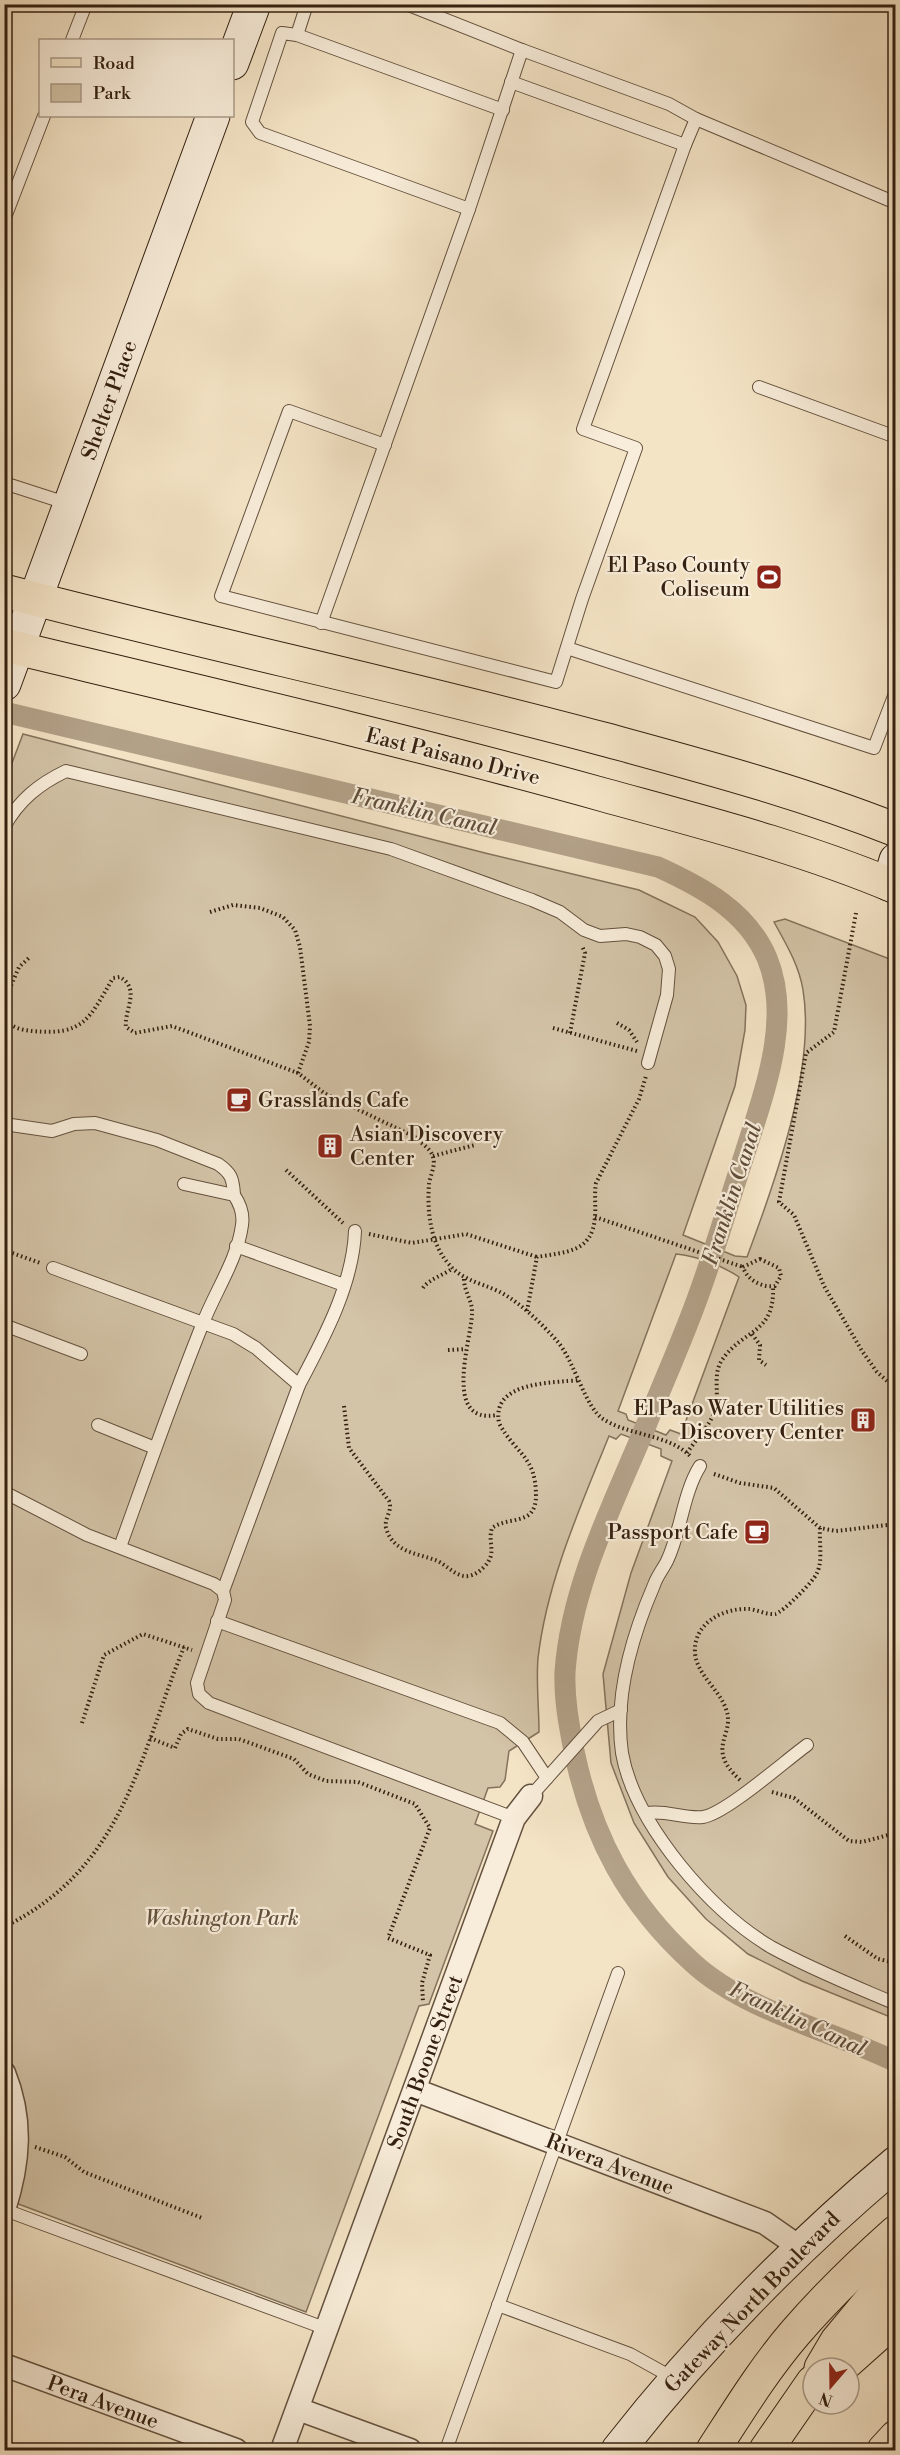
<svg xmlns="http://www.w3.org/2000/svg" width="900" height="2455" font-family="'Libre Bodoni',serif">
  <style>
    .green { fill: #d3c3a7; stroke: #84725c; stroke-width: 1.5; fill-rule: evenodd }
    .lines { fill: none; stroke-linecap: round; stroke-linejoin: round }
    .canal { stroke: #b3a188; stroke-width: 21 }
    .lane-casing { stroke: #64513e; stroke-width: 14 }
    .street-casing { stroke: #64513e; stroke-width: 25 }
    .secondary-casing { stroke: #342010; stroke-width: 35 }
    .primary-casing { stroke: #342010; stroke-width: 35 }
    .highway-casing { stroke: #342010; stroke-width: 35 }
    .path { stroke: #342010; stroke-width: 4; stroke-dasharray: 1.5 3; stroke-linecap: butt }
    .lane { stroke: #f8edda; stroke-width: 12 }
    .street { stroke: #f8edda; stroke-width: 22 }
    .secondary { stroke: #f8edda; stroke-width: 33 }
    .primary { stroke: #f4e4c6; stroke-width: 33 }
    .highway { stroke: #f4e4c6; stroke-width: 33 }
    .labels { text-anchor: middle; stroke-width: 4.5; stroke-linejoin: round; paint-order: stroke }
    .street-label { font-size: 21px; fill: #342010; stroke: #f8edda }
    .poi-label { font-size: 21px; fill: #342010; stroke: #f8edda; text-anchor: end }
    .park-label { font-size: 21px; font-style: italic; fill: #64513d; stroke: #f8edda }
    .water-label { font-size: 22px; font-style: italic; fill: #604d3a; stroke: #f8edda }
  </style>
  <rect width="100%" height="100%" fill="#f4e4c6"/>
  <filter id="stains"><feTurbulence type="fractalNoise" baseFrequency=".00333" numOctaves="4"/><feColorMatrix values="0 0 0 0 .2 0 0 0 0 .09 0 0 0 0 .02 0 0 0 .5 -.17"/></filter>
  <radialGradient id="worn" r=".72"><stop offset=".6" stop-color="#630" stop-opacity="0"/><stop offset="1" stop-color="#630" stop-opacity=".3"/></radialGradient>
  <!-- green -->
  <path class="green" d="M23,734L485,853L639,890L695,917L718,942L737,976L746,1005L745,1030L735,1086L683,1235L735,1256L747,1257C775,1182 816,1069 803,990C799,965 786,944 774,922L785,919L895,961V2019L802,1981L748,1954L706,1919L668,1877L634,1823L611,1763L603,1674L631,1573L672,1461L661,1456V1449L621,1434L616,1439L609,1436C580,1508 547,1581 538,1658C536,1682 539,1708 539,1732L509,1751L505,1780L500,1787L488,1788L475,1824L493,1831L429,2004L419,2006L306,2312L5,2199L4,784ZM676,1254C697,1256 721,1265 739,1277L681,1434L670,1430L666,1435L628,1420L626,1414L618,1411Z"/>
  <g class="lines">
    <!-- canal -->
    <path class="canal" d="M4,712L658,867C702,887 747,911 767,958C793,1020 763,1095 744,1156C728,1204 714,1254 696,1302C681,1343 663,1383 647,1423C614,1503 571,1585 565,1672C564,1699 569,1725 574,1751C592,1837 628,1904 693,1963C745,2011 833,2031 896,2062"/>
    <defs>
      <g id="lane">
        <polyline points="406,4 522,50"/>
        <polyline points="297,35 307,4"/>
        <polyline points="72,40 86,4"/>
        <polyline points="511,82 685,145"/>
        <polyline points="469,209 260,133 252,122 282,33 297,35 503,110"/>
        <polyline points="4,220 44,116"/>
        <polyline points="759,387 896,437"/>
        <polyline points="385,445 289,411 221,596 556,682 582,599 636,448 583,429 685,145 696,119"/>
        <polyline points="4,483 69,504"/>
        <polyline points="321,623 469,209 522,50 669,104 696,119 896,203"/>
        <polyline points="567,648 874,748 896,691"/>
        <path d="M4,827C19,800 39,784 66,771L391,849L532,900L560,912L584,930L600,936L626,934L640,937L656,945L665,956L669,969L667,995L648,1063"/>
        <path d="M4,1124L52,1131L74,1124L95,1123L157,1140L218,1164C231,1173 233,1178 234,1195"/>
        <polyline points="236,1246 344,1285"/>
        <polyline points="53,1268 233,1334 256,1348 299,1385"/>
        <polyline points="4,1325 81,1354"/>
        <polyline points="98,1425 155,1448"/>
        <path d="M700,1466C683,1493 681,1532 667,1561C663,1569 657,1576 654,1585C632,1636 614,1697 622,1753C629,1793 656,1835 680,1865C706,1897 736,1926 771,1947C811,1969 854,1986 896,2004"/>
        <polyline points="4,1492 87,1535 214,1584 223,1591 225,1600 197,1683 199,1694 209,1703 514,1818"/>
        <path d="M120,1547C147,1472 173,1397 203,1323C215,1292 238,1258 242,1225C244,1213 240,1204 234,1195L184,1184"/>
        <path d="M223,1591L299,1385C324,1338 353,1284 355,1231"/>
        <polyline points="217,1621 500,1723 523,1742 547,1778"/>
        <polyline points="531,1796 598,1721 621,1710"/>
        <path d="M647,1813C667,1810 684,1819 703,1817C725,1814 785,1761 807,1745"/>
        <polyline points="5,2210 327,2329"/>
        <polyline points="498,2305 630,2354 675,2379"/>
        <polyline points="446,2450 618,1973"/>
      </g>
      <g id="street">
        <path d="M4,2073C23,2120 19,2163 4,2210"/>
        <polyline points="415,2090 765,2223 788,2239 797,2251"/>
        <polyline points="4,2365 236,2450"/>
        <polyline points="298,2409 410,2450"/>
        <polyline points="282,2450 514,1818 531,1796"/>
      </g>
      <g id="secondary">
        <polyline points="232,63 254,4"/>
        <polyline points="4,684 213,116"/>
        <polyline points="889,884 896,860"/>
        <path d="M618,2450C700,2345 794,2249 896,2163"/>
      </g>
      <g id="primary">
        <path d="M4,591C203,643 405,686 603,739C702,766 800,792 896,830"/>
        <path d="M4,645C204,693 406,740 604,795C702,822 801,847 896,887"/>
      </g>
      <g id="highway">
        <polyline points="821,2368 837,2341 896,2270"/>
        <polyline points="840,2368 896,2318"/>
        <path d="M713,2450C739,2410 764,2369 795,2333C826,2297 860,2264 896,2232"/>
        <polyline points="766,2450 813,2382"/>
        <polyline points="884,2450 896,2437"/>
      </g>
    </defs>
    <!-- lane casing -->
    <use href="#lane" class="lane-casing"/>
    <!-- street casing -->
    <use href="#street" class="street-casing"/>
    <!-- secondary casing -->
    <use href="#secondary" class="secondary-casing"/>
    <!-- primary casing -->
    <use href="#primary" class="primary-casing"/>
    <!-- highway casing -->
    <use href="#highway" class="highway-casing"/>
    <!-- path -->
    <g class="path">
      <path d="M210,912L233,905L260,908L283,917L295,930L300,947L310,1026L309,1042L298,1073L324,1093L415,1137C421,1143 431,1149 433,1157C436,1165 430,1176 429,1184C427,1211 430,1241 447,1262C461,1280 478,1282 498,1291C520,1302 541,1323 557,1341C574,1360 585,1407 603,1419C629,1436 670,1434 691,1457"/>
      <polyline points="856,913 834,1032 806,1053 779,1202 794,1215 824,1286 862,1351 877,1372 896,1389"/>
      <polyline points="4,1002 19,967 29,958"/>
      <path d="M4,1017C9,1027 21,1030 32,1031C84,1036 89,1019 113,978L120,977C141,989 124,1010 126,1027L135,1033L172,1026L298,1073"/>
      <polyline points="617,1023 629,1030 637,1042"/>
      <polyline points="553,1028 637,1051"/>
      <polyline points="570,1033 585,953 582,946"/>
      <polyline points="433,1156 475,1145"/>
      <polyline points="286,1170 343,1223"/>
      <polyline points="595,1217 743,1267"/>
      <polyline points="369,1234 412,1243 466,1234 537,1257"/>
      <polyline points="4,1250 40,1263"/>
      <path d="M760,1259L779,1268L781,1276L775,1286C762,1288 747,1280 743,1267Z"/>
      <path d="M464,1279C464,1292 473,1301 472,1314C471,1341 442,1425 497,1415"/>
      <path d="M423,1288C429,1279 444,1275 453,1268"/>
      <path d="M527,1311L537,1257C565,1252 593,1253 595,1216C596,1205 594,1195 596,1183L639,1099L646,1076"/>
      <polyline points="752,1334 760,1345 759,1360 766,1365"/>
      <polyline points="448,1350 466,1349"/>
      <path d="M344,1406L349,1448L389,1501C393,1511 384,1518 386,1528C393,1552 416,1553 435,1560C450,1565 462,1589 484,1567C498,1553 487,1543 492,1528C503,1520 516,1522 527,1516C534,1512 536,1503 536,1496C536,1455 515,1454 499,1423C491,1381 552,1383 580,1380"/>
      <path d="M687,1453C696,1439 710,1426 715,1410C720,1394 712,1375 722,1360C743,1329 775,1334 773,1287"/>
      <polyline points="714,1474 740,1483 774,1488 820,1528 836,1531 896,1524"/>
      <polyline points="896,1564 896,1593"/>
      <polyline points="82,1723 104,1655 143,1634 192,1650"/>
      <polyline points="150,1738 175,1748 181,1734 188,1729 218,1739 239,1739 294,1759 308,1774 326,1781 358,1782 415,1804 430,1828 388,1938 430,1955 422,1983 423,2003"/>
      <path d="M740,1780C704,1747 736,1736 726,1709C719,1689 697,1675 695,1653C693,1624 722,1608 748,1609C756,1609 766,1615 775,1614C782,1613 814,1581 817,1573C823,1560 819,1543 820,1528"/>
      <polyline points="772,1792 794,1798 849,1841 862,1842 896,1833"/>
      <path d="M4,1927C124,1868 138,1760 184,1647"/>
      <polyline points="845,1936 878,1959 896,1963"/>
      <polyline points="35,2147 65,2157 84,2172 202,2218"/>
    </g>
    <!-- lane -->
    <use href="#lane" class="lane"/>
    <!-- street -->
    <use href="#street" class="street"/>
    <!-- secondary -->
    <use href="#secondary" class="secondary"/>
    <!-- primary -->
    <use href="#primary" class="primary"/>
    <!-- highway -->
    <use href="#highway" class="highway"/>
  </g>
  <!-- icons -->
  <defs>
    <symbol id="stadium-square" viewBox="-11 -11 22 22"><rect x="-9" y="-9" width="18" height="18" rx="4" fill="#8f2418" stroke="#f8edda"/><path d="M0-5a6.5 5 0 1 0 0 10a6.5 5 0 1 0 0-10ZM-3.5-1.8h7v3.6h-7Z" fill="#fff"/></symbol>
    <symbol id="cafe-square" viewBox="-11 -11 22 22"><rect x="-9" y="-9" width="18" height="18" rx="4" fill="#8f2418" stroke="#f8edda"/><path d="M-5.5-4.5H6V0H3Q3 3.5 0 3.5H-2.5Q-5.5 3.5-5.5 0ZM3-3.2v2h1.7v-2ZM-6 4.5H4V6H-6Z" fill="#fff"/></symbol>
    <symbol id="building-square" viewBox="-11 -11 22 22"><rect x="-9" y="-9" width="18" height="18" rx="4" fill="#8f2418" stroke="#f8edda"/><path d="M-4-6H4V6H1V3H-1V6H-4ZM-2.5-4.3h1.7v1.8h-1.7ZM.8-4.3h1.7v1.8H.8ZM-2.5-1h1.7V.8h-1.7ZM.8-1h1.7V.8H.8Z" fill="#fff"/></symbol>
  </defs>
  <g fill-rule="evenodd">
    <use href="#stadium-square" x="754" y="562" width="30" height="30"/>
    <use href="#cafe-square" x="224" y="1085" width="30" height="30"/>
    <use href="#building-square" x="315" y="1131" width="30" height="30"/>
    <use href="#building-square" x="848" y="1405" width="30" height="30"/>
    <use href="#cafe-square" x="742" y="1517" width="30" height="30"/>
  </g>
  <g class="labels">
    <!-- street labels -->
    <g class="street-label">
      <text transform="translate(109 400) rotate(-70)" y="7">Shelter Place</text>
      <text transform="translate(453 756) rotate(14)" y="7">East Paisano Drive</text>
      <text transform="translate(425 2062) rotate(-70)" y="7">South Boone Street</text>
      <text transform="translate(610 2164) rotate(21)" y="7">Rivera Avenue</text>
      <text transform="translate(752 2302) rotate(-46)" y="7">Gateway North Boulevard</text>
      <text transform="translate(103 2402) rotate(20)" y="7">Pera Avenue</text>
    </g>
    <!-- poi labels -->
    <g class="poi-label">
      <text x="750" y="572">El Paso County<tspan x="750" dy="24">Coliseum</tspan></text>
      <text x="258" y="1107" text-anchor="start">Grasslands Cafe</text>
      <text x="350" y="1141" text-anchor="start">Asian Discovery<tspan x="350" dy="24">Center</tspan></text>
      <text x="844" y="1415">El Paso Water Utilities<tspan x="844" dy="24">Discovery Center</tspan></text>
      <text x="738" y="1539">Passport Cafe</text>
    </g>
    <!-- park labels -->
    <g class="park-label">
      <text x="222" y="1925">Washington Park</text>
    </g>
    <!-- water labels -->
    <g class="water-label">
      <text transform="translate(424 811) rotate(13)" y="8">Franklin Canal</text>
      <text transform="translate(731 1194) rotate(-72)" y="8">Franklin Canal</text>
      <text transform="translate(798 2018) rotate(25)" y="8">Franklin Canal</text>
    </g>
  </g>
  <!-- margin -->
  <rect width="900" height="2455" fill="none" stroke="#f4e4c6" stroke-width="24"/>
  <rect x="6" y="6" width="888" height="2443" fill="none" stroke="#342010" stroke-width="3"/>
  <rect x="12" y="12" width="876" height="2431" fill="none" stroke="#342010" stroke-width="1.5"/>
  <!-- legend -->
  <rect x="39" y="39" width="195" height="78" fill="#f8edda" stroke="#aa9b89" stroke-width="1.5"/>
  <rect x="51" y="58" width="30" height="9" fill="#f4e4c6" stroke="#aa9b89" stroke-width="1.5"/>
  <text x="93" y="69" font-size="18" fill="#342010">Road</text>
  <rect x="51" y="84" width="30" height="18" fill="#d3c3a7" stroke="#aa9b89" stroke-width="1.5"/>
  <text x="93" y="99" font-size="18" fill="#342010">Park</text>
  <!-- north arrow -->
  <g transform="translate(831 2386) rotate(200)"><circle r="28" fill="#f8edda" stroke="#aa9b89" stroke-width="1.5"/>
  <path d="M0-4.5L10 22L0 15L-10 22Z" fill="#8f2418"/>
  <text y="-9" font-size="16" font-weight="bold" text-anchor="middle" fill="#342010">N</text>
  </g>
  <rect width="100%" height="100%" filter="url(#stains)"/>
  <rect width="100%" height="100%" fill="url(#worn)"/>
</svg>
